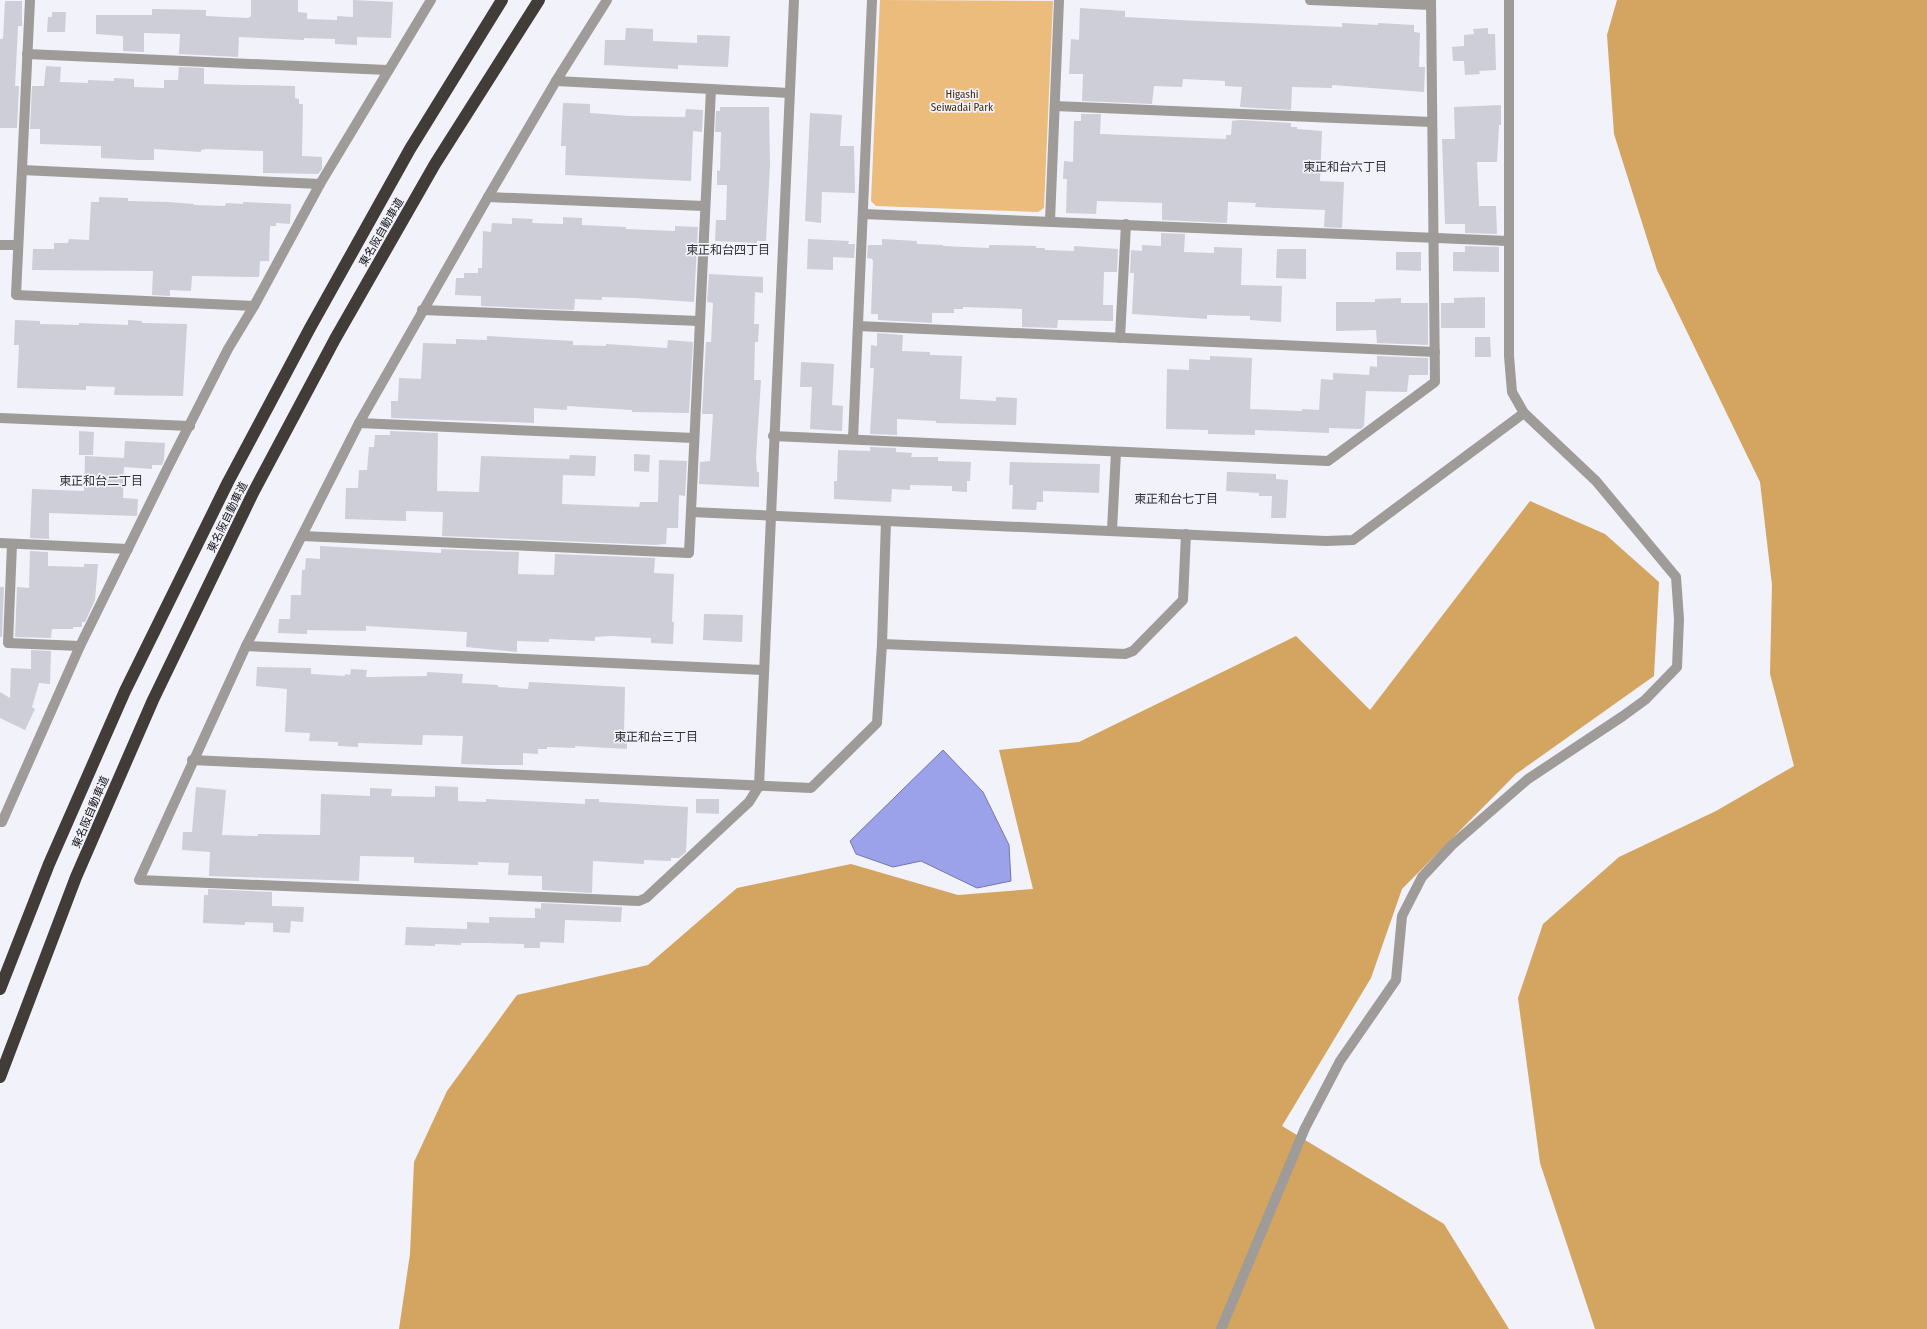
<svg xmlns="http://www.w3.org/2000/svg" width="1927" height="1329" font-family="'Fira Sans Condensed','Noto Sans JP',sans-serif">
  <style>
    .green { fill: #ecbc7c }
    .forest { fill: #d4a461 }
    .water { fill: #9ca2e9; stroke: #7377aa }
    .building { fill: #cdced7 }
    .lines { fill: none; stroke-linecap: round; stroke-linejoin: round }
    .minor { stroke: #9e9b98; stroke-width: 10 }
    .tertiary { stroke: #9e9b98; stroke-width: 10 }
    .motorway { stroke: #413c37; stroke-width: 12 }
    .labels { text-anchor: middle; stroke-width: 3.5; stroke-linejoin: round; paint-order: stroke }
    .park-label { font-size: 11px; fill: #3f2b0d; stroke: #f1f2fa }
    .street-label { font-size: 11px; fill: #141417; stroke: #f1f2fa }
    .neighbourhood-label { font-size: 12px; fill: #313238; stroke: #f1f2fa }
  </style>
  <rect width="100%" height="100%" fill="#f1f2fa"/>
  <!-- green -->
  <polygon class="green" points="880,0 1053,1 1044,208 1038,212 876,206 871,201"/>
  <!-- forest -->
  <g class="forest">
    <polygon points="1617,0 1927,0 1927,1329 1595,1329 1540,1163 1518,998 1543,924 1619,857 1716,811 1794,766 1770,674 1772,585 1760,482 1657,270 1614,134 1607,35"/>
    <polygon points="1530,501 1605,534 1659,582 1654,676 1516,774 1402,889 1371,978 1282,1126 1444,1224 1509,1329 399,1329 410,1254 414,1162 447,1091 517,995 648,965 737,888 851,864 958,895 1033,889 999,750 1079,742 1296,636 1370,710"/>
  </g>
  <!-- water -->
  <polygon class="water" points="943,750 983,792 1009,845 1011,881 977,888 921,861 893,867 856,854 850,841"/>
  <!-- building -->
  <g class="building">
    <polygon points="251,0 298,0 298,12 307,13 307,19 337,20 337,16 353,17 353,0 393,2 391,38 357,37 357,45 335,44 335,39 304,38 304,40 239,37 238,57 179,54 180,34 144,33 144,52 123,51 123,36 96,34 96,15 152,15 152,9 206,10 206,16 248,18 251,16"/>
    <polygon points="5,1 22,1 22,26 18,26 17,47 15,86 19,86 17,128 0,128 0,39 3,39"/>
    <polygon points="1080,8 1125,11 1125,17 1199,21 1342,27 1342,23 1378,25 1378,23 1414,25 1414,32 1420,33 1419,67 1425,67 1424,92 1332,85 1332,88 1292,87 1291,110 1240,107 1242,87 1225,86 1225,81 1183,79 1182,87 1154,86 1152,104 1082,101 1083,74 1069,74 1071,39 1079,40"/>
    <polygon points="52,12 66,12 65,32 47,32 48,17 52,17"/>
    <polygon points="626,28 653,29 653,41 697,43 697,35 730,36 728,67 678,65 678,69 604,65 605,40 625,40"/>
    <polygon points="1488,28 1488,34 1495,34 1496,70 1479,71 1480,74 1465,75 1464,61 1453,61 1452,47 1464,46 1464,35 1474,34 1473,29"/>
    <polygon points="46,66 61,67 60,82 88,83 88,80 114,81 114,78 134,79 134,87 164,88 164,80 178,80 179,67 204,68 204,84 295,86 295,98 299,99 299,104 303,104 302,156 322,157 322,169 318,174 263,173 263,151 207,149 201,150 201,152 154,149 154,160 140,160 101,158 101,146 40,144 40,129 30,129 32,86 44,86"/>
    <polygon points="563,103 590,104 590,113 630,116 685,117 686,109 703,110 702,132 693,131 691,181 565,175 566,146 561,146"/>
    <polygon points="1501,105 1501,125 1499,125 1497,162 1477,162 1479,206 1496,206 1497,234 1465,233 1465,224 1445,224 1442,139 1455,139 1454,107"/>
    <polygon points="720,107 769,107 770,165 766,241 757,241 757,243 715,241 716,220 726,220 727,185 717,185 717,170 720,171 721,132 715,132 716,111 720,111"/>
    <polygon points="810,113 842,115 840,146 854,146 855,193 822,192 821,223 805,221"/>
    <polygon points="1081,114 1101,114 1100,134 1226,139 1226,135 1231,135 1232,121 1240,120 1291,123 1291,127 1297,127 1297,129 1322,131 1320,181 1344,182 1342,228 1324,227 1325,210 1255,207 1256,203 1228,202 1227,223 1162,220 1162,203 1097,201 1096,214 1066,213 1067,179 1063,179 1064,161 1073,162 1074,121 1081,121"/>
    <polygon points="99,197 128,198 128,201 168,202 194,204 194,205 225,206 226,203 243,204 243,202 291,204 290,224 276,223 276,226 270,226 269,261 260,261 259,277 192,276 191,291 170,290 170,296 152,295 153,271 32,270 33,249 54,249 54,243 68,243 69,239 89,240 91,202 99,202"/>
    <polygon points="563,217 582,218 582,225 626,227 626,229 675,231 675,226 698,227 694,302 635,298 602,297 602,300 575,299 574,310 481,306 481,296 455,295 456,278 464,278 464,273 478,273 478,268 482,268 483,231 491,232 492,223 512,224 512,218 533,219 532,223 563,224"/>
    <polygon points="1161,233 1185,234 1184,252 1214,253 1214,247 1242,248 1241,285 1282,286 1281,322 1250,320 1250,316 1207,315 1207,319 1132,314 1134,273 1130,273 1131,250 1142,251 1142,245 1161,246"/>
    <polygon points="808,239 849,241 848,244 855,244 854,258 833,257 833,270 807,269"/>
    <polygon points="882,239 917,241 917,244 943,245 943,246 989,248 989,245 1036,246 1036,248 1045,248 1045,250 1074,251 1074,246 1118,249 1117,272 1104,272 1103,305 1113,305 1113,321 1058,320 1057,328 1022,327 1022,309 963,307 963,309 954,309 954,313 932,313 932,323 878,320 878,314 871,314 873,261 872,259 867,258 868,245 882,245"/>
    <polygon points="1465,246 1499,247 1499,272 1453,271 1453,252 1465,252"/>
    <polygon points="1277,249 1306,249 1306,279 1276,278"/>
    <polygon points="1396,252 1421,252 1421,271 1396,270"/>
    <polygon points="709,274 763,277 763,293 755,292 754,324 759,324 758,342 755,342 754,380 761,380 756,458 757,472 759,472 759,487 699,484 700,462 710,461 713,414 702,414 706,342 711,342 713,303 707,302"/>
    <polygon points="1485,297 1485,328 1441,328 1441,303 1454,303 1454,298"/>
    <polygon points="1401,298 1401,303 1428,303 1428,345 1377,343 1376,330 1336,331 1336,302 1375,302 1375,299"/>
    <polygon points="15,320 40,321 40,324 79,325 79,323 128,325 128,320 142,321 142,323 187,324 183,396 114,395 115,387 86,386 86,390 17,388 19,345 14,345"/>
    <polygon points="877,333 903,335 902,351 930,352 930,355 962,356 960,399 996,401 996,397 1017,398 1016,425 936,423 936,421 897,419 897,435 870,434 874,368 870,368 871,345 877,346"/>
    <polygon points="487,336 573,341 573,345 606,346 606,344 667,348 668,340 693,342 689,413 632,412 632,410 567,406 567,410 534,408 534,423 391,418 391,401 398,401 399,378 421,379 423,343 456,344 456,339 487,340"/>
    <polygon points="1475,337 1490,337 1491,357 1475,357"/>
    <polygon points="1210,356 1252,358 1250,409 1302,411 1302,409 1319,410 1321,379 1333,380 1333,373 1369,375 1370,366 1377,367 1377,356 1428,358 1428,375 1409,375 1407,392 1366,391 1364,426 1361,429 1329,428 1329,433 1255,430 1255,435 1208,434 1208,430 1166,429 1167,369 1189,370 1189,359 1210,360"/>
    <polygon points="801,362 834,364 832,405 843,406 842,431 810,429 812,387 800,387"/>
    <polygon points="79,431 94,432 93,455 79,455"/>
    <polygon points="390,431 438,433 437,491 479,492 481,456 569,459 570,455 596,456 595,476 563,475 562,504 639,507 640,502 658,502 659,460 687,461 685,496 679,495 678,528 667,528 666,544 655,545 442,536 443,512 406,511 406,521 345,519 346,488 358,488 359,470 367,470 369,447 374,447 375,435 390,435"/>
    <polygon points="125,441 165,443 164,460 162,465 152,465 152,469 124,467 123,498 138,499 137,516 49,513 49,539 30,538 32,489 84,491 85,456 124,458"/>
    <polygon points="870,447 896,448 896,452 912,453 911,457 938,457 938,461 971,462 970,481 967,481 967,492 952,491 952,486 910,485 910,490 892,489 891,502 834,499 834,481 837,481 838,450 870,451"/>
    <polygon points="634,454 650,455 649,472 634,471"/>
    <polygon points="1010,462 1100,464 1099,493 1043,491 1043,502 1037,502 1036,510 1012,509 1013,485 1009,485"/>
    <polygon points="1227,472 1276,474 1276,479 1288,480 1286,518 1271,518 1272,496 1259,496 1259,493 1226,491"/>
    <polygon points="320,546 441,553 441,549 519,552 518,574 554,575 555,554 655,558 654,573 674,574 672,622 674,622 673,644 651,643 651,638 611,636 595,637 595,641 549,639 549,642 517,641 517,652 466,647 467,632 366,626 366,631 307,630 307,634 278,633 279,619 290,619 291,595 301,595 302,570 305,570 306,558 320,559"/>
    <polygon points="30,551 48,552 48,566 84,567 84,564 98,564 95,600 85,622 82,622 82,627 73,627 73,629 52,629 51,638 15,637 17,587 29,588"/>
    <polygon points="0,587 4,587 2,637 0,637"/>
    <polygon points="704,614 743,615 742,642 703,640"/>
    <polygon points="31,650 51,651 50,684 39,683 32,707 35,709 25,730 0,718 0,692 10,698 11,668 31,669"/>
    <polygon points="257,667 311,668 311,674 345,676 345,674 350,675 351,669 367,670 366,677 427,676 427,672 463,674 462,683 498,685 498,687 528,689 529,682 625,687 624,735 627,735 627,749 575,746 575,748 547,747 547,749 538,749 538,754 523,753 523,765 490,765 461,764 463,736 423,735 422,745 358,743 358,747 338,746 338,742 309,741 310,733 285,732 287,689 256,686"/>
    <polygon points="435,786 458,787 458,801 486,802 486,799 585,804 585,799 599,799 599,802 688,807 686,852 679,858 671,858 671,861 644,860 644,864 593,861 592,893 542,890 542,876 508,875 509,863 478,862 478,865 414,863 414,857 360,856 359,881 209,876 210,852 182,850 183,832 192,832 196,787 226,790 222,835 258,836 258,834 320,835 321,794 370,796 370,788 392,789 391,796 435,797"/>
    <polygon points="696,799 719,799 719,814 696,813"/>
    <polygon points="208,889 272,892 272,906 304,907 303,922 291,921 290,933 273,932 273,923 245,922 245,925 203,923 204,895 208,895"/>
    <polygon points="541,903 622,907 621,922 565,920 564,943 540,942 540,948 524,948 524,944 486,943 461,943 461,945 435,944 435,946 405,945 406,927 467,929 467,922 489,923 489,917 535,918 535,908 541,909"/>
  </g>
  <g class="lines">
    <!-- minor -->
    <g class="minor">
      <polyline points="30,0 16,295 254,306"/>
      <polyline points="607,0 556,81 488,197 359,423 246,646 139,880 639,901 646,898 749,802 759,786 794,0"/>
      <polyline points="1310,0 1431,5"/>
      <polyline points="27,54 387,70"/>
      <polyline points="556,81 789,93"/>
      <polyline points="1055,106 1432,122"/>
      <polyline points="22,170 320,184"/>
      <polyline points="488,197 704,206"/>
      <polyline points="863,214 1508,241"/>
      <polyline points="1050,221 1059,0"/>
      <polyline points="0,245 18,245"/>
      <polyline points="422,310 699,321"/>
      <polyline points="858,326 1435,352"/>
      <polyline points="1120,338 1126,224"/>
      <polyline points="0,418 190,426"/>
      <polyline points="359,423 694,438"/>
      <polyline points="773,436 1328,461 1435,382 1431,0"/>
      <polyline points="853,439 872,0"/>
      <polyline points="691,512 1326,541 1353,540 1524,413"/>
      <polyline points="1112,530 1116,452"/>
      <polyline points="302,536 689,553 711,89"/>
      <polyline points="0,543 128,549"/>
      <polyline points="12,544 8,643 80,646"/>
      <polyline points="882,644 1125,654 1133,651 1183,600 1186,534"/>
      <polyline points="246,646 763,670"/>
      <polyline points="192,760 811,788 877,723 882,644 886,521"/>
      <polyline points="0,822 2,822 80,646 169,465 228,349 254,306 320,184 431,0"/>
    </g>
    <!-- tertiary -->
    <polyline class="tertiary" points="1221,1329 1305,1128 1340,1061 1396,980 1402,916 1422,877 1452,845 1528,779 1623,716 1645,700 1677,667 1679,619 1676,577 1596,481 1524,413 1512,392 1509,356 1509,0"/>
    <!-- motorway -->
    <g class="motorway">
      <polyline points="0,989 49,864 125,691 228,482 310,328 410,149 502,0"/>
      <polyline points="0,1077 76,877 153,700 253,493 335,339 435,164 539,0"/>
    </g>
  </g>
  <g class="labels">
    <!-- park labels -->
    <g class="park-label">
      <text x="962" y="98">Higashi<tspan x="962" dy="13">Seiwadai Park</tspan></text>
    </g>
    <!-- street labels -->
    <g class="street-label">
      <text transform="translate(381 232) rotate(-60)" y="4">東名阪自動車道</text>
      <text transform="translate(227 517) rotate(-64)" y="4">東名阪自動車道</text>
      <text transform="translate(90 812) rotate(-67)" y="4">東名阪自動車道</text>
    </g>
    <!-- neighbourhood labels -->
    <g class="neighbourhood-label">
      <text x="1345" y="171">東正和台六丁目</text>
      <text x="728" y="254">東正和台四丁目</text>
      <text x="101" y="485">東正和台二丁目</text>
      <text x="1176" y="503">東正和台七丁目</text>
      <text x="656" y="741">東正和台三丁目</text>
    </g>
  </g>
</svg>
